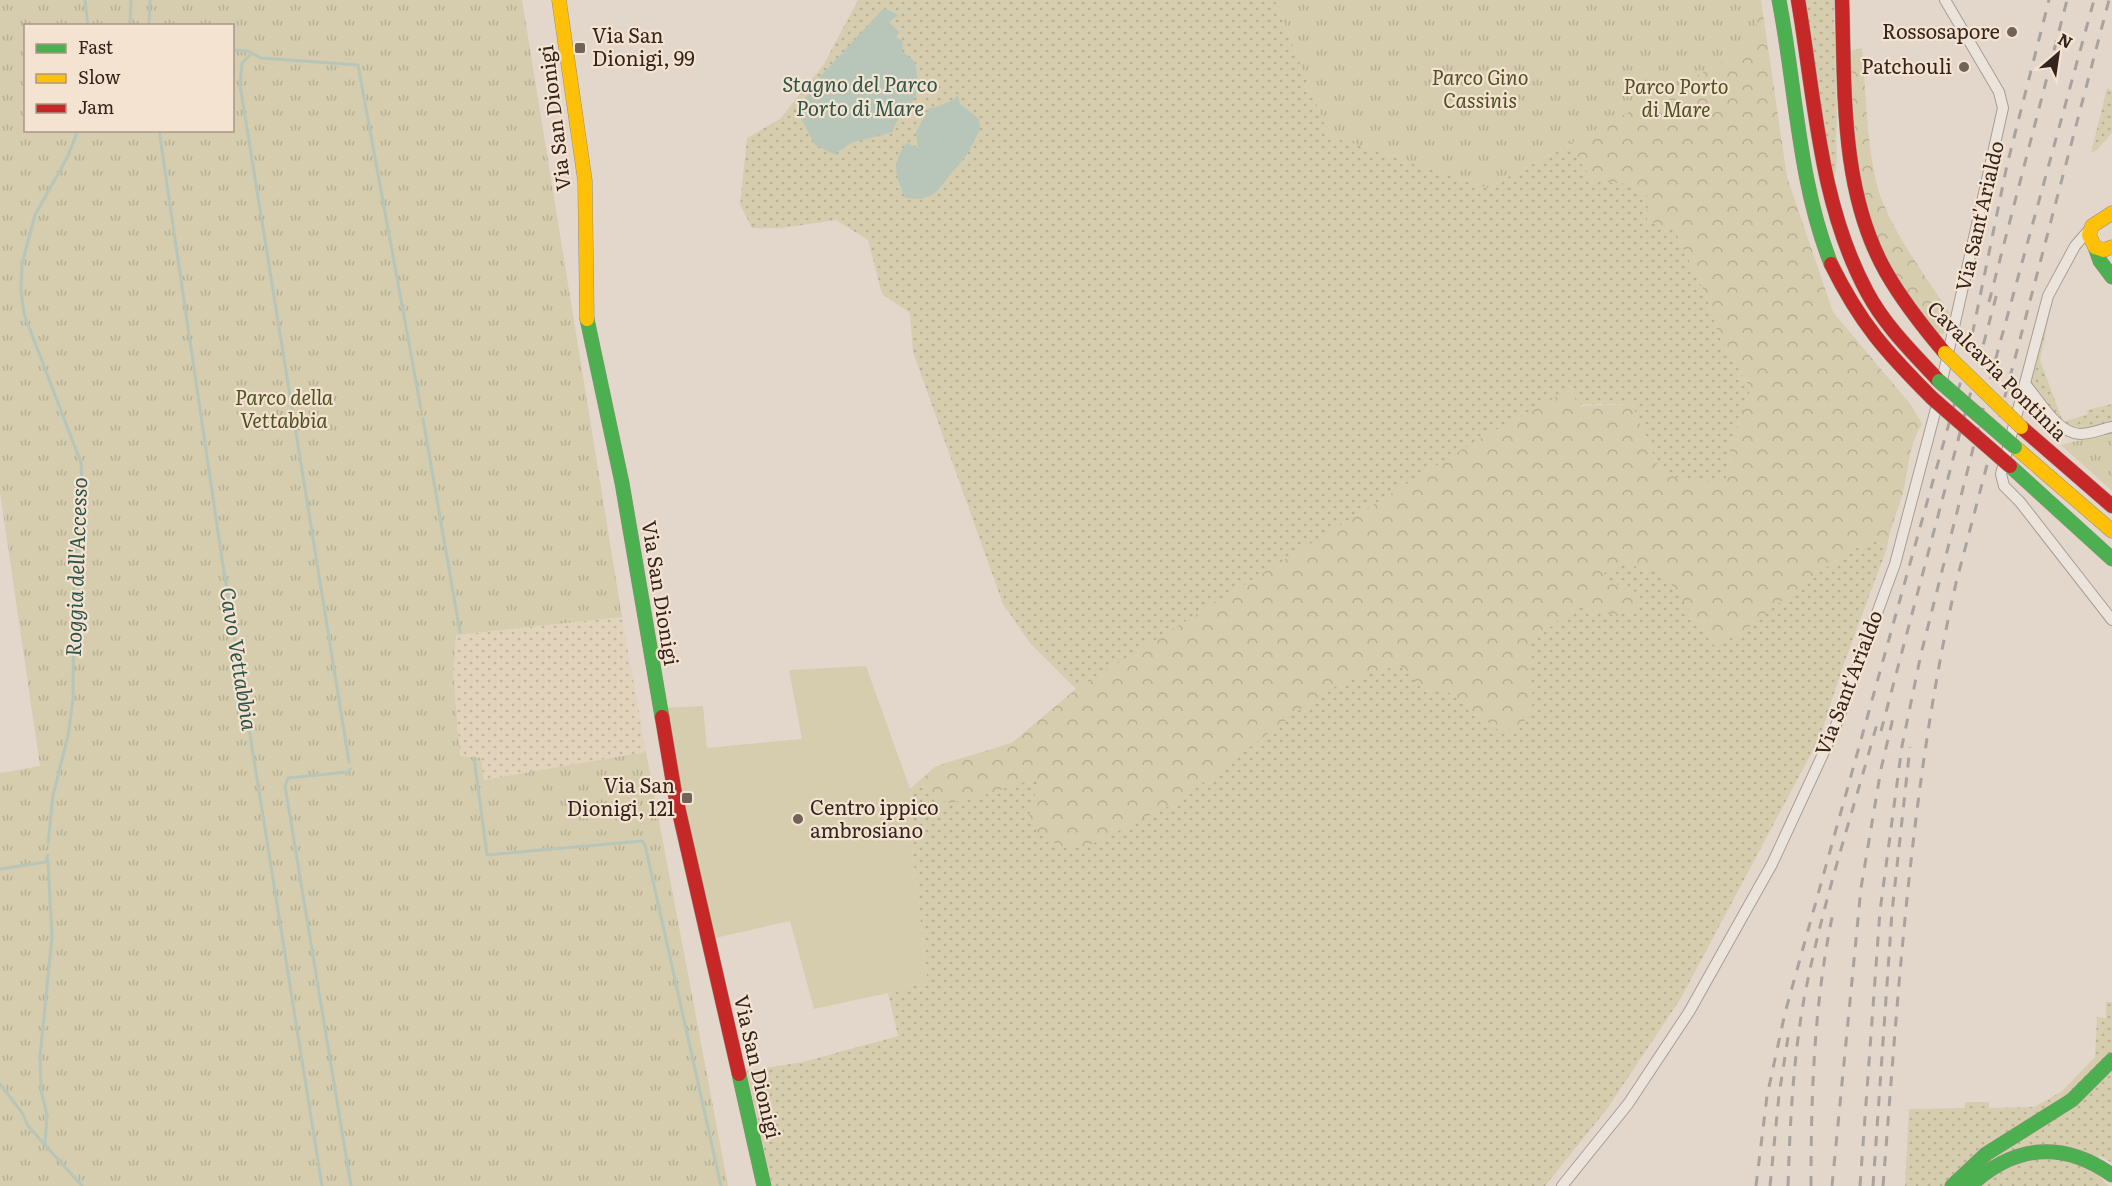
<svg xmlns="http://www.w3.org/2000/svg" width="2112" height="1186" font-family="Literata,serif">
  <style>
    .farmland { fill: url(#farmland-dots) }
    .grass { fill: url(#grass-dots) }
    .forest { fill: url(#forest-crowns) }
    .park { fill: url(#park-tufts); fill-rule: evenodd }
    .garden { fill: #d5cdae }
    .water { fill: #b7c6b9 }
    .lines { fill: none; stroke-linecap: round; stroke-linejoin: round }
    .stream { stroke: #b7c6b9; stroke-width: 3 }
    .street-casing { stroke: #a89d94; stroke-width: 12 }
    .fast-casing { stroke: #978c84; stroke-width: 15 }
    .slow-casing { stroke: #978c84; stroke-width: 15 }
    .jam-casing { stroke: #978c84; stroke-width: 15 }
    .street { stroke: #ebe4dd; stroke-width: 10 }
    .fast { stroke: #4caf50; stroke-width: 14 }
    .slow { stroke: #ffc107; stroke-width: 14 }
    .jam { stroke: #c62828; stroke-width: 14 }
    .rail { stroke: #aaa39d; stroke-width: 3; stroke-dasharray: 10 10; stroke-linecap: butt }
    .fast-bridge-casing { stroke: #978c84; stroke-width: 15; stroke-linecap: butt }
    .slow-bridge-casing { stroke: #978c84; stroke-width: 15; stroke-linecap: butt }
    .jam-bridge-casing { stroke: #978c84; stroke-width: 15; stroke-linecap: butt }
    .fast-bridge { stroke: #4caf50; stroke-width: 14 }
    .slow-bridge { stroke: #ffc107; stroke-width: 14 }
    .jam-bridge { stroke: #c62828; stroke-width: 14 }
    .poi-dot { fill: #72635a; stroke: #f4e3d0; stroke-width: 2 }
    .labels { text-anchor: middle; stroke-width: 4.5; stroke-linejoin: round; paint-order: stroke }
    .poi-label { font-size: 20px; fill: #35241d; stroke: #f4e3d0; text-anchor: end }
    .park-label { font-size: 20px; font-style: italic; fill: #4f5124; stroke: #f4e3d0 }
    .street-label { font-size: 20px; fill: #35241d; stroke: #f4e3d0 }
    .water-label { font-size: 21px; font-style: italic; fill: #2d554a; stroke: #f4e3d0 }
  </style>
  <defs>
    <pattern id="farmland-dots" width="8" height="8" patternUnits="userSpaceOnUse" patternTransform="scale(1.5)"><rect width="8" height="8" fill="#e2d3bc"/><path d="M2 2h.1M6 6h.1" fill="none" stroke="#c2b5a1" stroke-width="1.8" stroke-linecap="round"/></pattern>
    <pattern id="grass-dots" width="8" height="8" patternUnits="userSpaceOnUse" patternTransform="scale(1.5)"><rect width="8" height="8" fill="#d5cdae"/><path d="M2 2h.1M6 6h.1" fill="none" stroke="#b7b095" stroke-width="1.8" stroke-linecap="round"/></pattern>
    <pattern id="forest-crowns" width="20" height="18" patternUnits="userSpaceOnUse" patternTransform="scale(1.5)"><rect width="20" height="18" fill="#d5cdae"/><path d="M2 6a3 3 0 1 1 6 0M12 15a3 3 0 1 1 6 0" fill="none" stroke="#b7b095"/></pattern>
    <pattern id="park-tufts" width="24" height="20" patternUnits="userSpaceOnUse" patternTransform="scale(1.5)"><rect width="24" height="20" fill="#d5cdae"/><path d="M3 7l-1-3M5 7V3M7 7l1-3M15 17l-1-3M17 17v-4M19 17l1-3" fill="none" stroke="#b7b095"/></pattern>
  </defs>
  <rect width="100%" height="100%" fill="#e3d7cb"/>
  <!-- farmland -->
  <polygon class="farmland" points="622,617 646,752 483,780 460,757 453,671 456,635"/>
  <!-- grass -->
  <g class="grass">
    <polygon points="858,0 1275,0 1329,135 1487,188 1570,144 1593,181 1628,183 1648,196 1673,227 1706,295 1720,338 1751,389 1731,442 1726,480 1696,482 1661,473 1632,404 1545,405 1819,572 1871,539 1887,548 1842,669 1820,737 1681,998 1607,1109 1545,1186 772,1186 747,1071 803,1062 898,1036 888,993 927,980 912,847 910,789 935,767 1012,743 1076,689 1030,643 1003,604 913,352 910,313 882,294 868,240 836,220 782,228 752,228 740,205 747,138 780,119 824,64"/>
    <path d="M1803,0H1834L1837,123C1834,142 1841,165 1832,182Z"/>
    <polygon points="2107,88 2112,91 2112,133 2097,150 2091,153"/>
    <path d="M2053,296L2040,360L2063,422L2088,414L2087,410L2112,404V424C2062,438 2058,418 2030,382Z"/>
    <polygon points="2106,1002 2112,1002 2112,1163 2099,1155 2101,1178 2108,1186 1905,1186 1909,1109 1965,1108 1965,1102 1989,1102 1989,1108 2034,1107 2061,1092 2095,1057 2097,1017 2106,1018"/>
  </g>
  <!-- forest -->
  <g class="forest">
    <path d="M1520,0H1761L1787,177L1833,312L1911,405L1922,424C1909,446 1910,459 1905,483C1901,505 1890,525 1887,548L1871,539L1819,572L1737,636L1713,645L1662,571L1619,564L1603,574L1609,581L1636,592V607L1618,616L1575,606L1530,645L1529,681L1534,700L1523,724L1502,733L1448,692L1420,687L1400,665L1344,681L1299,710L1179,801L1084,848L1062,847L1039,834L1029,819C1030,803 1037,793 1040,778C1007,786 982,799 947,803L928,791L921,779L942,764L1012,743L1076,689L1479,439L1569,390L1580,406L1632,404L1661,473L1696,482L1726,479L1731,442L1751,389L1720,338L1706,295L1673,228L1647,221L1648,196L1628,184L1593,181L1570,144Z"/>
    <path d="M1862,48C1866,91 1867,166 1883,203C1899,242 1928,279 1950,314L1949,319L1944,314L1942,316L1948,322L1944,334L1935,333L1912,307L1868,220L1857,175L1850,51Z"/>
  </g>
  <!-- park -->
  <g class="park">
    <path d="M0,0H522L622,617L456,635L453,671L460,756L481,758L484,780L646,752L728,1186H0V773L40,766L0,492ZM26,26H232V130H26Z"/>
    <polygon points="1275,0 1752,0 1760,42 1487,188 1329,135"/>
    <polygon points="2112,432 2112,491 2061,445"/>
  </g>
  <!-- garden -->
  <polygon class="garden" points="866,666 910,789 912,847 927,980 888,993 814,1009 790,921 715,938 678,792 661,708 703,706 707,748 802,739 789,670"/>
  <!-- water -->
  <g class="water">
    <path d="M884,8L898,15L889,22L899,32L896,37L903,42L902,51L915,62C924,111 907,96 892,132L851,143L834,154L815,145L797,111L818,79Z"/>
    <path d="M958,95L960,104L979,119L980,129L968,153L937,191L930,196L920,199L905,198C896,175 890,164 907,143L918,148L916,132L929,108C938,108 953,101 958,95Z"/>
  </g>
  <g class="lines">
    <!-- stream -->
    <g class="stream">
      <polyline points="85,0 88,26"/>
      <polyline points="130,26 131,0"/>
      <polyline points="149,26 150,0"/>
      <polyline points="232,50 248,51 261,58 358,65 421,409"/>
      <polyline points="251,54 242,63 240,85 349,762"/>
      <polyline points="159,130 222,559 322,1186"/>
      <polyline points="423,419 460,632"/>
      <polyline points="474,758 487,855 642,841 645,845 721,1186"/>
      <polyline points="350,769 348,772 288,778 285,786 351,1186"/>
      <polyline points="48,843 53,795 68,736 73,699 74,575 82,485 81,463 24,314 21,290 22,264 35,215 68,156 78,130"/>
      <polyline points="0,869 46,862 48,855"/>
      <polyline points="0,1084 23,1114 28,1126 82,1186"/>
      <polyline points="45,1145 47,1115 41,1090 40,1056 52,937 48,861"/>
    </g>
    <defs>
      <g id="street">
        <polyline points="2089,230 2075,246 2048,296 2001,474 2004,486 2020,502 2112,620"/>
        <polyline points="1941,385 2003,108 1999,92 1945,0"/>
        <path d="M2026,385C2039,400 2058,434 2080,434C2091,434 2102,429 2112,427"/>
        <polyline points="1562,1186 1628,1104 1689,1012 1772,864 1835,728 1895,564 1938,401"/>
      </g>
      <g id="fast">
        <path d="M1779,0C1796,87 1798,181 1831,264"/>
        <polyline points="2095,247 2100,261 2112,277"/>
        <polyline points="587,319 622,483 662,717"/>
        <polyline points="2010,466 2112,559"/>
        <polyline points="739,1074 764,1186"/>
        <polyline points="1952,1186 1986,1154 2072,1100 2112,1060"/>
        <path d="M1970,1186C2014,1145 2062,1140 2112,1175"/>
      </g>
      <g id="slow">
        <polyline points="559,0 585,181 587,319"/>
        <polyline points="2112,213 2092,226 2089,235 2095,247 2104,250 2112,247"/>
        <polyline points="2015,447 2112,531"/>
      </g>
      <g id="jam">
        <path d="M1798,0C1815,98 1819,203 1867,292C1885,326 1913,353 1939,381"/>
        <path d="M1842,0C1845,90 1840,191 1886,272C1903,302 1923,327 1945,353"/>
        <path d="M1831,264C1860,323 1886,352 1932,398"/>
        <polyline points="2021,427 2112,506"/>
        <polyline points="662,717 675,794 739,1074"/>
      </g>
    </defs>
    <!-- street casing -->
    <use href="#street" class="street-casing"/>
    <!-- fast casing -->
    <use href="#fast" class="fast-casing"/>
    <!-- slow casing -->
    <use href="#slow" class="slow-casing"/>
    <!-- jam casing -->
    <use href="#jam" class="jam-casing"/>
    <!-- street -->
    <use href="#street" class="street"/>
    <!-- fast -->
    <use href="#fast" class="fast"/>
    <!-- slow -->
    <use href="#slow" class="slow"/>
    <!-- jam -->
    <use href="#jam" class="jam"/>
    <!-- rail -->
    <g class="rail">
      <polyline points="1989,302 2067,0"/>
      <polyline points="1881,731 1997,293"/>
      <polyline points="1756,1186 1767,1096 1785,1013 1968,355 2007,165 2049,0"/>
      <polyline points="1770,1186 1779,1095 1789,1031"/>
      <path d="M1788,1186C1790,1123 1793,1061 1804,999C1822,904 1853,812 1878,720"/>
      <path d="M1811,1186C1811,1093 1814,1000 1834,908"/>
      <polyline points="1832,1186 1861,888 1881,769 1893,718"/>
      <polyline points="1860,1186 1880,911 1902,746 1921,654 1997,354 2094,0"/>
      <polyline points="1873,1186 1892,912 1910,747"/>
      <path d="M1883,1186C1899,983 1911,782 1956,583L2109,0"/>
    </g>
    <defs>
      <polyline id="fast-bridge" points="1939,381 2015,447"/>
      <polyline id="slow-bridge" points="1945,353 2021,427"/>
      <polyline id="jam-bridge" points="1932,398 2010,466"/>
    </defs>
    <!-- fast-bridge casing -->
    <use href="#fast-bridge" class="fast-bridge-casing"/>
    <!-- slow-bridge casing -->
    <use href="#slow-bridge" class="slow-bridge-casing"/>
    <!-- jam-bridge casing -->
    <use href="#jam-bridge" class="jam-bridge-casing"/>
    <!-- fast-bridge -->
    <use href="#fast-bridge" class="fast-bridge"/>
    <!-- slow-bridge -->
    <use href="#slow-bridge" class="slow-bridge"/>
    <!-- jam-bridge -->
    <use href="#jam-bridge" class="jam-bridge"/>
  </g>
  <!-- markers -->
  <g class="poi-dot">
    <circle cx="2012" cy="32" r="6"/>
    <rect x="574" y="42" width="12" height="12" rx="3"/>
    <circle cx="1964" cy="67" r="6"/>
    <rect x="681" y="792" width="12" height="12" rx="3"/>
    <circle cx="798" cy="819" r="6"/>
  </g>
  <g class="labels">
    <!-- poi labels -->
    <g class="poi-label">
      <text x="2000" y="39">Rossosapore</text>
      <text x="592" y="43" text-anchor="start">Via San<tspan x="592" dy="23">Dionigi, 99</tspan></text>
      <text x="1952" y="74">Patchouli</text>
      <text x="675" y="793">Via San<tspan x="675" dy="23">Dionigi, 121</tspan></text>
      <text x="810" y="815" text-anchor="start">Centro ippico<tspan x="810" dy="23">ambrosiano</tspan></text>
    </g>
    <!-- park labels -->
    <g class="park-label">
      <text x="1480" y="85">Parco Gino<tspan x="1480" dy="23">Cassinis</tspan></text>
      <text x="1676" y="94">Parco Porto<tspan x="1676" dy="23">di Mare</tspan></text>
      <text x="284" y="405">Parco della<tspan x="284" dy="23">Vettabbia</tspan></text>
    </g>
    <!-- street labels -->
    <g class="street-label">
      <text transform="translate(555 118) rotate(-97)" y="7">Via San Dionigi</text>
      <text transform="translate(1980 216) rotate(-77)" y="7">Via Sant'Arialdo</text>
      <text transform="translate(1997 371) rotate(45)" y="7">Cavalcavia Pontinia</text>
      <text transform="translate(660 593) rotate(81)" y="7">Via San Dionigi</text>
      <text transform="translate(1849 683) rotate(-69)" y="7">Via Sant'Arialdo</text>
      <text transform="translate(757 1067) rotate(77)" y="7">Via San Dionigi</text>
    </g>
    <!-- water labels -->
    <g class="water-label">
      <text x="860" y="92">Stagno del Parco<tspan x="860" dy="24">Porto di Mare</tspan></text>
      <text transform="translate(77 567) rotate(-88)" y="7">Roggia dell'Accesso</text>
      <text transform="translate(238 659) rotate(81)" y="7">Cavo Vettabbia</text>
    </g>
  </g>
  <!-- legend -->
  <rect x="24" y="24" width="210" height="108" fill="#f4e3d0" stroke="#a89788" stroke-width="1.5"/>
  <rect x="36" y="44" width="30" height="9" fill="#4caf50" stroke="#a89788" stroke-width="1.5"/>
  <text x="78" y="54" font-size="18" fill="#35241d">Fast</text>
  <rect x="36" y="74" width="30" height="9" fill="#ffc107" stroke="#a89788" stroke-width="1.5"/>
  <text x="78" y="84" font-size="18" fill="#35241d">Slow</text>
  <rect x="36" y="104" width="30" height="9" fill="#c62828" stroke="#a89788" stroke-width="1.5"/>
  <text x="78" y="114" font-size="18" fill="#35241d">Jam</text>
  <!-- north arrow -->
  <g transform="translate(2058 54) rotate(29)" stroke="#f4e3d0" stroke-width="4.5" paint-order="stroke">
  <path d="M0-4.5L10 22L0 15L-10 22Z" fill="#35241d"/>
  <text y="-9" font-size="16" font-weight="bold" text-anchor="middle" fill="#35241d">N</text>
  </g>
</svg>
